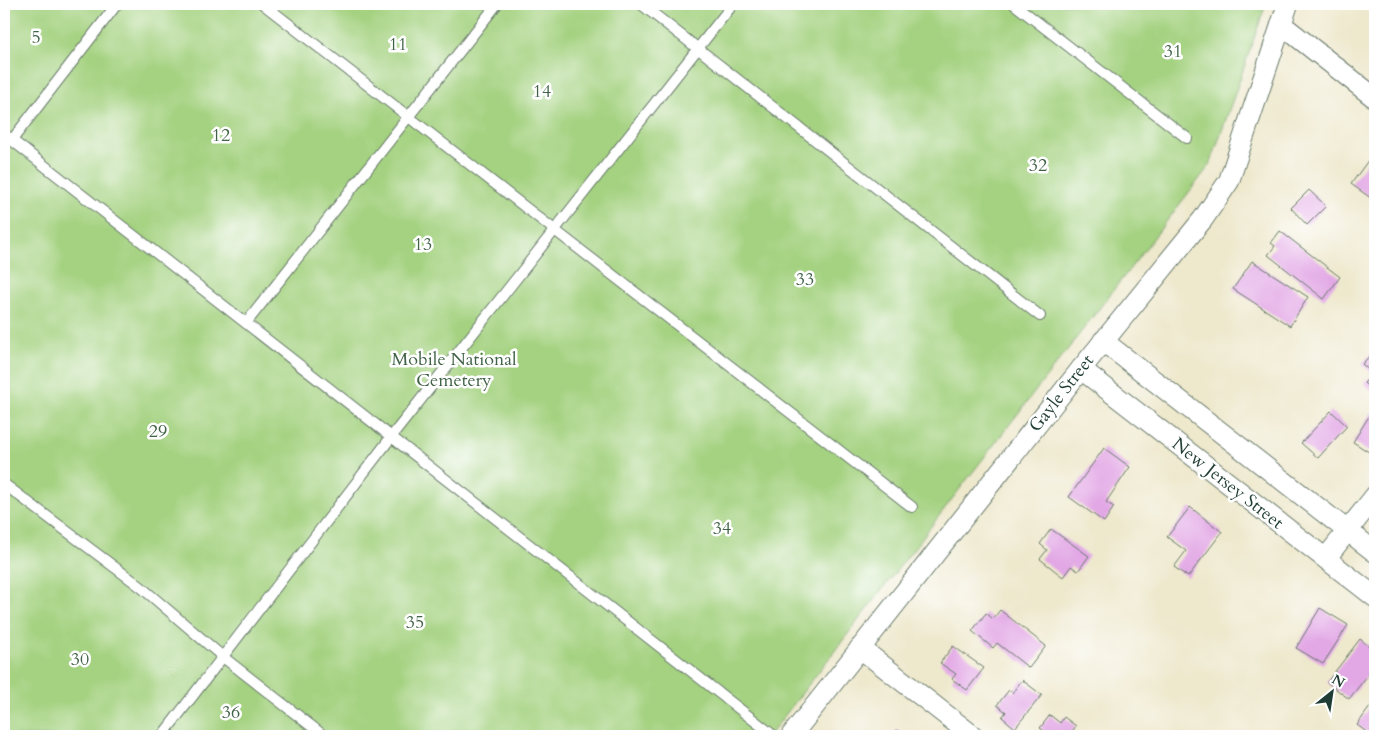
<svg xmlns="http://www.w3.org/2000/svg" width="1379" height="740" font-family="Cardo,serif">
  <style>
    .green { fill: #a4d280; stroke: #62885a }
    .building { fill: #e2a7e5 }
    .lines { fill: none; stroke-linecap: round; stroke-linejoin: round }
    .lane-casing { stroke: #677969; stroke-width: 12 }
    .street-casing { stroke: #677969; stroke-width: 22 }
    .lane { stroke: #fff; stroke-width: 10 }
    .street { stroke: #fff; stroke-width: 20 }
    .labels { text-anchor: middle; stroke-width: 5; stroke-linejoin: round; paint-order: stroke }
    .park-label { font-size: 18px; fill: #406247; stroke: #fff }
    .street-label { font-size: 18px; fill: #1f3d34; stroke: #fff }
  </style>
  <rect width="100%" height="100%" fill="#fff"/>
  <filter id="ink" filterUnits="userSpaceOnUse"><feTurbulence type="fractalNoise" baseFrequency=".02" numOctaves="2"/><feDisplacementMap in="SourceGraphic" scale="10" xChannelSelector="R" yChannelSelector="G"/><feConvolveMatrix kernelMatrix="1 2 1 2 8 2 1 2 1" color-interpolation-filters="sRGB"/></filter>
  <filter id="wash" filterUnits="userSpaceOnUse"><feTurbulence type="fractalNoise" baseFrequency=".0096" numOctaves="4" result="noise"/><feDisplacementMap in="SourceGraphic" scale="20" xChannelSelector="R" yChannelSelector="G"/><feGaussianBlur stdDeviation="1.12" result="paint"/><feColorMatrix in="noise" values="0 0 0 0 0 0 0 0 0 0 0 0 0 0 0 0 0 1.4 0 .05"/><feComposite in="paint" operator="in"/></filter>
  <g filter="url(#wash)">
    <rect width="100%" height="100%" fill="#eee8cc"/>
    <!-- green -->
    <polygon class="green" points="4,4 1266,4 1210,165 769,736 4,736"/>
    <g id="blocks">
      <!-- building -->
      <g class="building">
        <polygon points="1372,155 1375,157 1375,201 1351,184"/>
        <polygon points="1309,190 1326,206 1307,225 1291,208"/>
        <polygon points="1280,231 1340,277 1324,299 1268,255 1275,246 1271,243"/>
        <polygon points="1252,261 1308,297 1290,326 1233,289"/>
        <polygon points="1374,351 1375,353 1375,394 1364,383 1373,374 1362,364"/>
        <polygon points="1331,411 1347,426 1318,458 1301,443"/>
        <polygon points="1371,413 1375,416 1375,450 1372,454 1353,442"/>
        <polygon points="1104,448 1130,467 1106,502 1114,507 1104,522 1069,497"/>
        <polygon points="1190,507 1222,532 1188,577 1174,567 1186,551 1167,537"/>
        <polygon points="1051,529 1089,556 1078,571 1071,566 1063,577 1040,559 1047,550 1040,544"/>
        <polygon points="1320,608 1348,625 1323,664 1296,648"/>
        <polygon points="1000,610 1046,646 1029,668 997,643 993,648 972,631 986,613 993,619"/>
        <polygon points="1360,639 1375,651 1375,666 1349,699 1327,682"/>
        <polygon points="953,646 984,668 967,690 952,679 956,674 940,663"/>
        <polygon points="1022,680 1042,695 1015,728 1002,717 1006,712 997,705 1009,690 1012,693"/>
        <polygon points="1375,700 1375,736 1372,736 1357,725"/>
        <polygon points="1050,715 1060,723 1064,717 1076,726 1069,736 1047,736 1048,734 1040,728"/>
        <polygon points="897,730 905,736 892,736"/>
      </g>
    </g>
  </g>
  <g filter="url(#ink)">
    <use href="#blocks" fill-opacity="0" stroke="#677969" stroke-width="1"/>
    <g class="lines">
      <defs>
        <g id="lane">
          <polyline points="263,4 912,507"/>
          <polyline points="641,4 1040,316"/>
          <polyline points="1014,4 1187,138"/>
          <polyline points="4,134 774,736"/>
          <polyline points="12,140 117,4"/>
          <polyline points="247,322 497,4"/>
          <polyline points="4,484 141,587 223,657 324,736"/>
          <polyline points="162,736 392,436 733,4"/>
        </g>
        <g id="street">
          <polyline points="1281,24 1375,98"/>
          <polyline points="1103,341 1375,552"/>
          <polyline points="1081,369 1375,597"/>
          <polyline points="1326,558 1375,496"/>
          <polyline points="860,648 973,736"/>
          <polyline points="791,736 1081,369 1203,219 1229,181 1288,4"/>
        </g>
      </defs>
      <!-- lane casing -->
      <use href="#lane" class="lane-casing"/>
      <!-- street casing -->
      <use href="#street" class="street-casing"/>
      <!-- lane -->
      <use href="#lane" class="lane"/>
      <!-- street -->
      <use href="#street" class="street"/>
    </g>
  </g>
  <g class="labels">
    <!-- park labels -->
    <g class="park-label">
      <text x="36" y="43">5</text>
      <text x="398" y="50">11</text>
      <text x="1173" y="57">31</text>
      <text x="542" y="97">14</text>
      <text x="221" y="141">12</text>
      <text x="1038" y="171">32</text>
      <text x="423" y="250">13</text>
      <text x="805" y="285">33</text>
      <text x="454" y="365">Mobile National<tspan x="454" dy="21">Cemetery</tspan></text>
      <text x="158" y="437">29</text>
      <text x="722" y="534">34</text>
      <text x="415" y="628">35</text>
      <text x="80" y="665">30</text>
      <text x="231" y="718">36</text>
    </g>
    <!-- street labels -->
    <g class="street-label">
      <text transform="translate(1061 393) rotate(-52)" y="6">Gayle Street</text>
      <text transform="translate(1228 483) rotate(38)" y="6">New Jersey Street</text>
    </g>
  </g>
  <!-- margin -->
  <rect width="1379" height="740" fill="none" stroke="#fff" stroke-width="20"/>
  <!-- north arrow -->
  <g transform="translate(1332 692) rotate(30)" stroke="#ffffff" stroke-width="4" paint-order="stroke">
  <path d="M0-4L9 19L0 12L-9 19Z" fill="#1f3d34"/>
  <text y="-8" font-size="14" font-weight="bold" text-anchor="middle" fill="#1f3d34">N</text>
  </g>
</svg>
